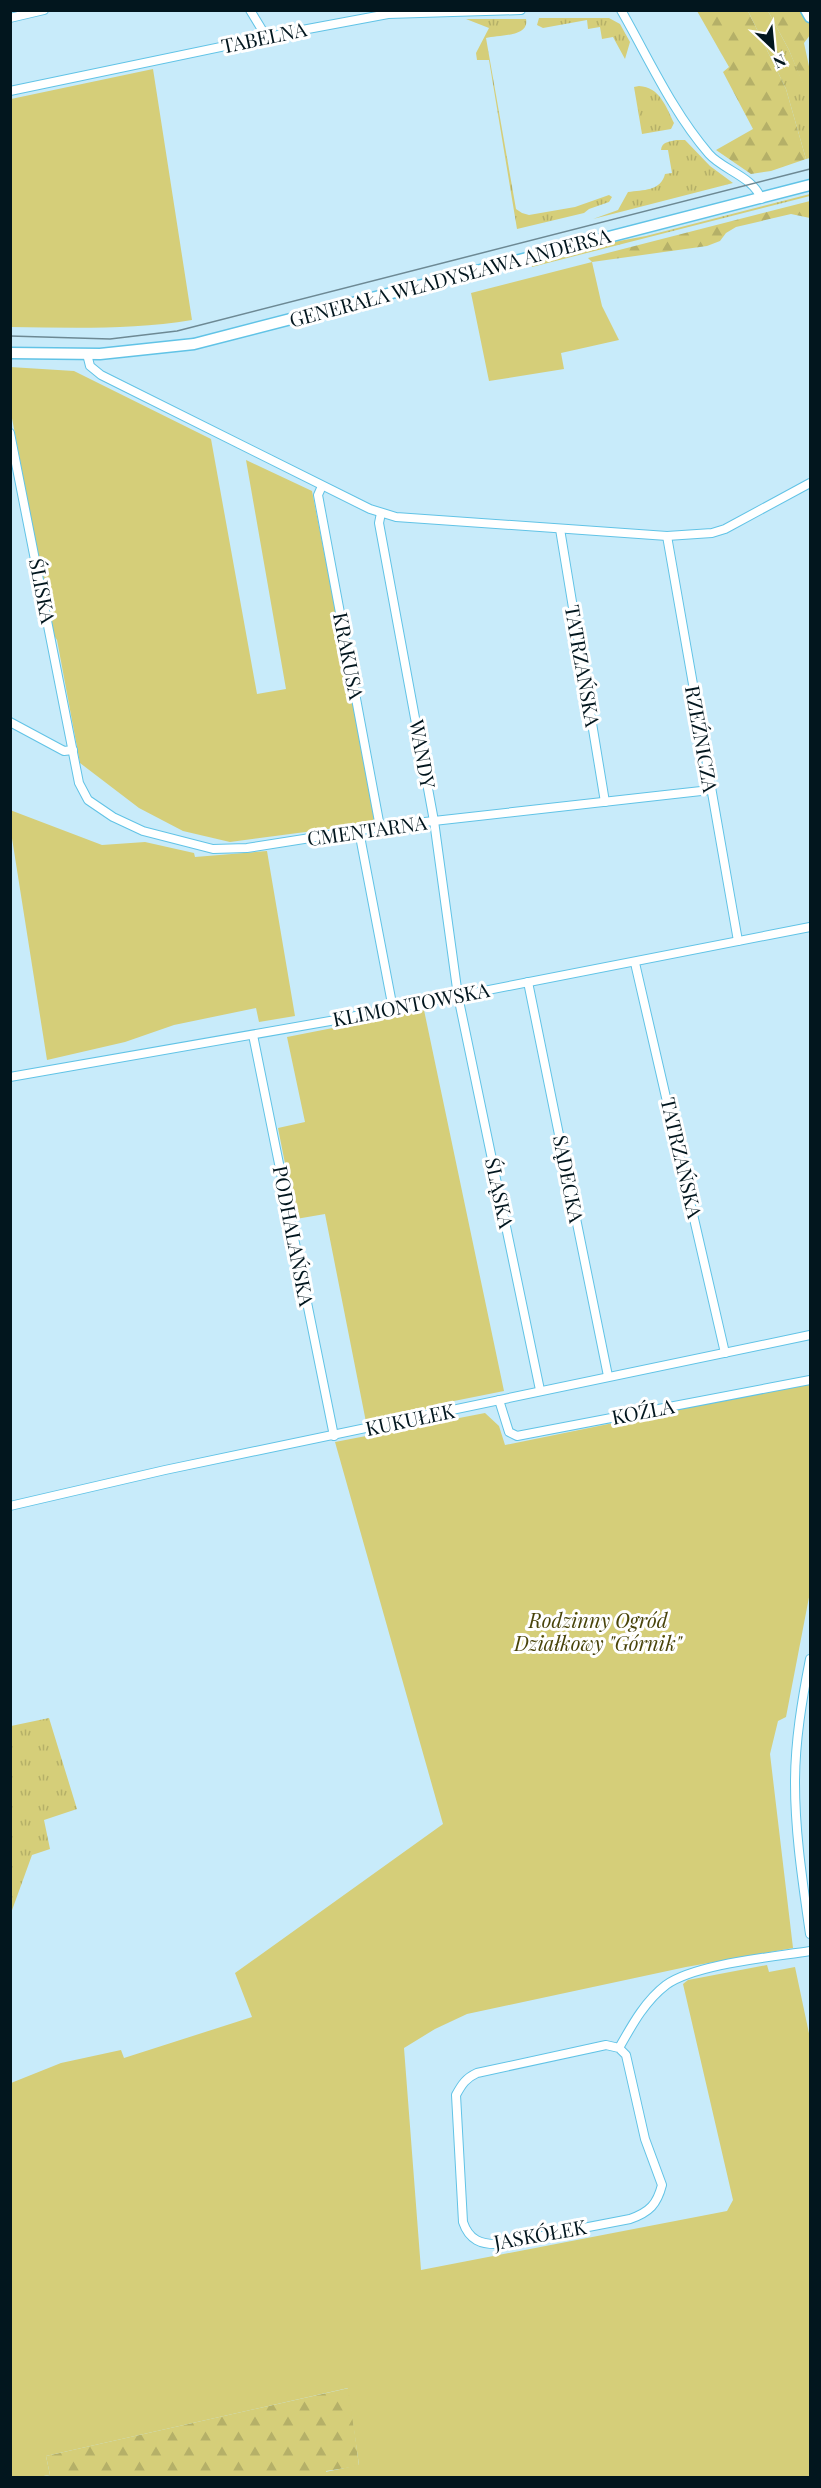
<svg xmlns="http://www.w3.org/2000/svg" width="821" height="2488" font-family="'Playfair Display',serif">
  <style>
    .grass { fill: url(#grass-tufts) }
    .forest { fill: url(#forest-firs) }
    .garden { fill: #d5ce79 }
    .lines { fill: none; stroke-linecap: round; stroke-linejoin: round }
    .street-casing { stroke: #61c3e6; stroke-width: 10 }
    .secondary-casing { stroke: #61c3e6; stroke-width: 13 }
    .street { stroke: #fff; stroke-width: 8 }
    .secondary { stroke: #fff; stroke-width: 10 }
    .tram { stroke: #6d8994; stroke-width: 1.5 }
    .labels { text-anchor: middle; stroke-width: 6; stroke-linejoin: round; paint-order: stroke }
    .street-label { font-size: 20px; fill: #02161e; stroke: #fff }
    .park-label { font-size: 20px; font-style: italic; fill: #48430a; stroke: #fff }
  </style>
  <defs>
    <pattern id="grass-tufts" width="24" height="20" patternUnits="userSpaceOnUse" patternTransform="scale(1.5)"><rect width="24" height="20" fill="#d5ce79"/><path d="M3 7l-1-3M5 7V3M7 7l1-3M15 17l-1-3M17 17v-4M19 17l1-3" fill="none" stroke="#b5b068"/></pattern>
    <pattern id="forest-firs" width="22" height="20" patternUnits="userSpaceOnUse" patternTransform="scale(1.5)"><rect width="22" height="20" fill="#d5ce79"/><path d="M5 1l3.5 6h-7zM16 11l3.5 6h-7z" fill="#b5b068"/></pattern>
  </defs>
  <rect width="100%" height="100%" fill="#c8ebfa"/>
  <!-- grass -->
  <g class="grass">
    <polygon points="748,11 768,11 789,50 809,97 810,158 806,159 786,89"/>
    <polygon points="539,18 609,18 620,24 630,42 625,59 613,37 602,39 600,27 588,29 587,20 543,28 537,25"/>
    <path d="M466,19H526C530,37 498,35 486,38L516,209L522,213L529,215L575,207L609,195L612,197L609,202L589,209L584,213L517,229L489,60H477L476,53L489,28Z"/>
    <path d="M639,86C660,87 666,107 674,123L671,129L642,134L634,87Z"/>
    <path d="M676,140H685L710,166L733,183L593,219L618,210L628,192C643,190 661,191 665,174L672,173L668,150H661C662,142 668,142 676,140Z"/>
    <path d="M810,194V196L532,267V262C551,257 576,260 592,246L646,236Z"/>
    <polygon points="49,1718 77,1809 44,1820 50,1849 32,1855 11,1913 11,1726"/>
  </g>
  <!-- forest -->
  <g class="forest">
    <polygon points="697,11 748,11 786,89 806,159 771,171 751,174 716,150 753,129 723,72 729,67"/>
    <polygon points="768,11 800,11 810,24 810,35 804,43 810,71 810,102 789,50"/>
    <polygon points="810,201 810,218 791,214 736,227 726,233 720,241 707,246 592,262 588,258"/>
    <polygon points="349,2388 359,2466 326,2471 326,2477 37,2478 50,2475 46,2456"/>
  </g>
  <!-- garden -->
  <g class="garden">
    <path d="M153,69L192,320C131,330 72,328 11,327V99Z"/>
    <polygon points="592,262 602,306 619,340 561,353 564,369 489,381 471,293"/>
    <polygon points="10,367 74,371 211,439 257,694 286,689 246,460 312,491 376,817 374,823 230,842 183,831 139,808 80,763 57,640 53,634 11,413"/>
    <polygon points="10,810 102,845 145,842 194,853 195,857 267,851 295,1016 259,1022 256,1008 174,1025 125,1042 47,1060 11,832"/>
    <polygon points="424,1010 504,1391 439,1404 436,1407 366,1422 325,1214 296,1219 278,1128 305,1122 287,1037"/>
    <polygon points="810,1383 810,1592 786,1717 778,1721 770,1754 793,1948 686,1967 467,2014 435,2029 404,2048 421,2270 727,2211 733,2200 683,1984 688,1980 767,1965 769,1972 795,1967 810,2038 810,2477 326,2477 325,2472 359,2465 348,2388 46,2456 50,2475 37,2477 11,2478 11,2083 61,2063 121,2050 124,2058 252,2017 235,1973 443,1824 335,1442 485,1413 499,1426 505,1445"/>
  </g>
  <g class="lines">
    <defs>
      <g id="street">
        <polyline points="250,10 267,38"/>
        <path d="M621,10C649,59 672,111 709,154C723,170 754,177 761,199"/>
        <polyline points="10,18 44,10"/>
        <polyline points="10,91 297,31 388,14 521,10"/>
        <polyline points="87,354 90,366 101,375 370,509 396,517 667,536 712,533 725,529 810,483"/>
        <polyline points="10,433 79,783 88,800 113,817 143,831 213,849 247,848 380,827 710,790"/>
        <polyline points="322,486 318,495 380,827"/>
        <polyline points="381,513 379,523 434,821 458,996 540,1390"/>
        <polyline points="560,529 605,802"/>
        <polyline points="667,536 738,941"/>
        <polyline points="10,722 64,751 73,750"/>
        <polyline points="359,831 393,1009"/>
        <polyline points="635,963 725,1353"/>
        <polyline points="528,982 608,1376"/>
        <polyline points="253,1035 334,1436"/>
        <polyline points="10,1077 330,1021 810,927"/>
        <polyline points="499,1400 509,1432 517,1436 810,1380"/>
        <polyline points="10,1506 165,1470 810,1335"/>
        <path d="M810,1659C802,1700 795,1741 795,1783C795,1834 803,1884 810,1934"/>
        <path d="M619,2048L606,2045L477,2073C466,2078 462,2084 456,2095L463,2222C469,2240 481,2245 500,2244L630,2219C650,2212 657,2204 662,2185L645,2139L626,2055L619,2048C632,2025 645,2001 666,1985C695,1964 773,1957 810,1951"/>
      </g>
      <g id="secondary">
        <polyline points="806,10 810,17"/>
        <polyline points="10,353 100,354 194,344 810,185"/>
      </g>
    </defs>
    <!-- street casing -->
    <use href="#street" class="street-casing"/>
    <!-- secondary casing -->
    <use href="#secondary" class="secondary-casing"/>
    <!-- street -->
    <use href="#street" class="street"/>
    <!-- secondary -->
    <use href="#secondary" class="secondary"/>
    <!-- tram -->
    <polyline class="tram" points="10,336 110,339 177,331 810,169"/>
  </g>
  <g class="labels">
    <!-- street labels -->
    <g class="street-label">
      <text transform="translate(264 38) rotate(-12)" y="7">TABELNA</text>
      <text transform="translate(450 278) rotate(-15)" y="7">GENERAŁA WŁADYSŁAWA ANDERSA</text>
      <text transform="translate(42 591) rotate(79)" y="7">ŚLISKA</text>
      <text transform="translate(348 656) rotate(79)" y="7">KRAKUSA</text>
      <text transform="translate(582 666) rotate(80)" y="7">TATRZAŃSKA</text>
      <text transform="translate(701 739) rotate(80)" y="7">RZEŹNICZA</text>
      <text transform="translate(422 754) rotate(80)" y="7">WANDY</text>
      <text transform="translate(367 831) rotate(-8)" y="7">CMENTARNA</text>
      <text transform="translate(411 1005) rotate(-11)" y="7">KLIMONTOWSKA</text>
      <text transform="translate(681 1158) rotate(77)" y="7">TATRZAŃSKA</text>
      <text transform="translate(568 1179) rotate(79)" y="7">SĄDECKA</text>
      <text transform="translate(499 1193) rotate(78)" y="7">ŚLĄSKA</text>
      <text transform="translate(293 1236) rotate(79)" y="7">PODHALAŃSKA</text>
      <text transform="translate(643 1412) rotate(-11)" y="7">KOŹLA</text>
      <text transform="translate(410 1420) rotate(-12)" y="7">KUKUŁEK</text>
      <text transform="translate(540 2235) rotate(-10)" y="7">JASKÓŁEK</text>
    </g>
    <!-- park labels -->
    <g class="park-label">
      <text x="598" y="1628">Rodzinny Ogród<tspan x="598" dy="23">Działkowy "Górnik"</tspan></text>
    </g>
  </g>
  <!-- border -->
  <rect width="821" height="2488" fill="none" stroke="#02161e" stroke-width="24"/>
  <!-- north arrow -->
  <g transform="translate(773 48) rotate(154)" stroke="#ffffff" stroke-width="4.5" paint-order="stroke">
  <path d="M0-4.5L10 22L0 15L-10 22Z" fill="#02161e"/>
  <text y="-9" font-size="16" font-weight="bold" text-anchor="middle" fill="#02161e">N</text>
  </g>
</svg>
